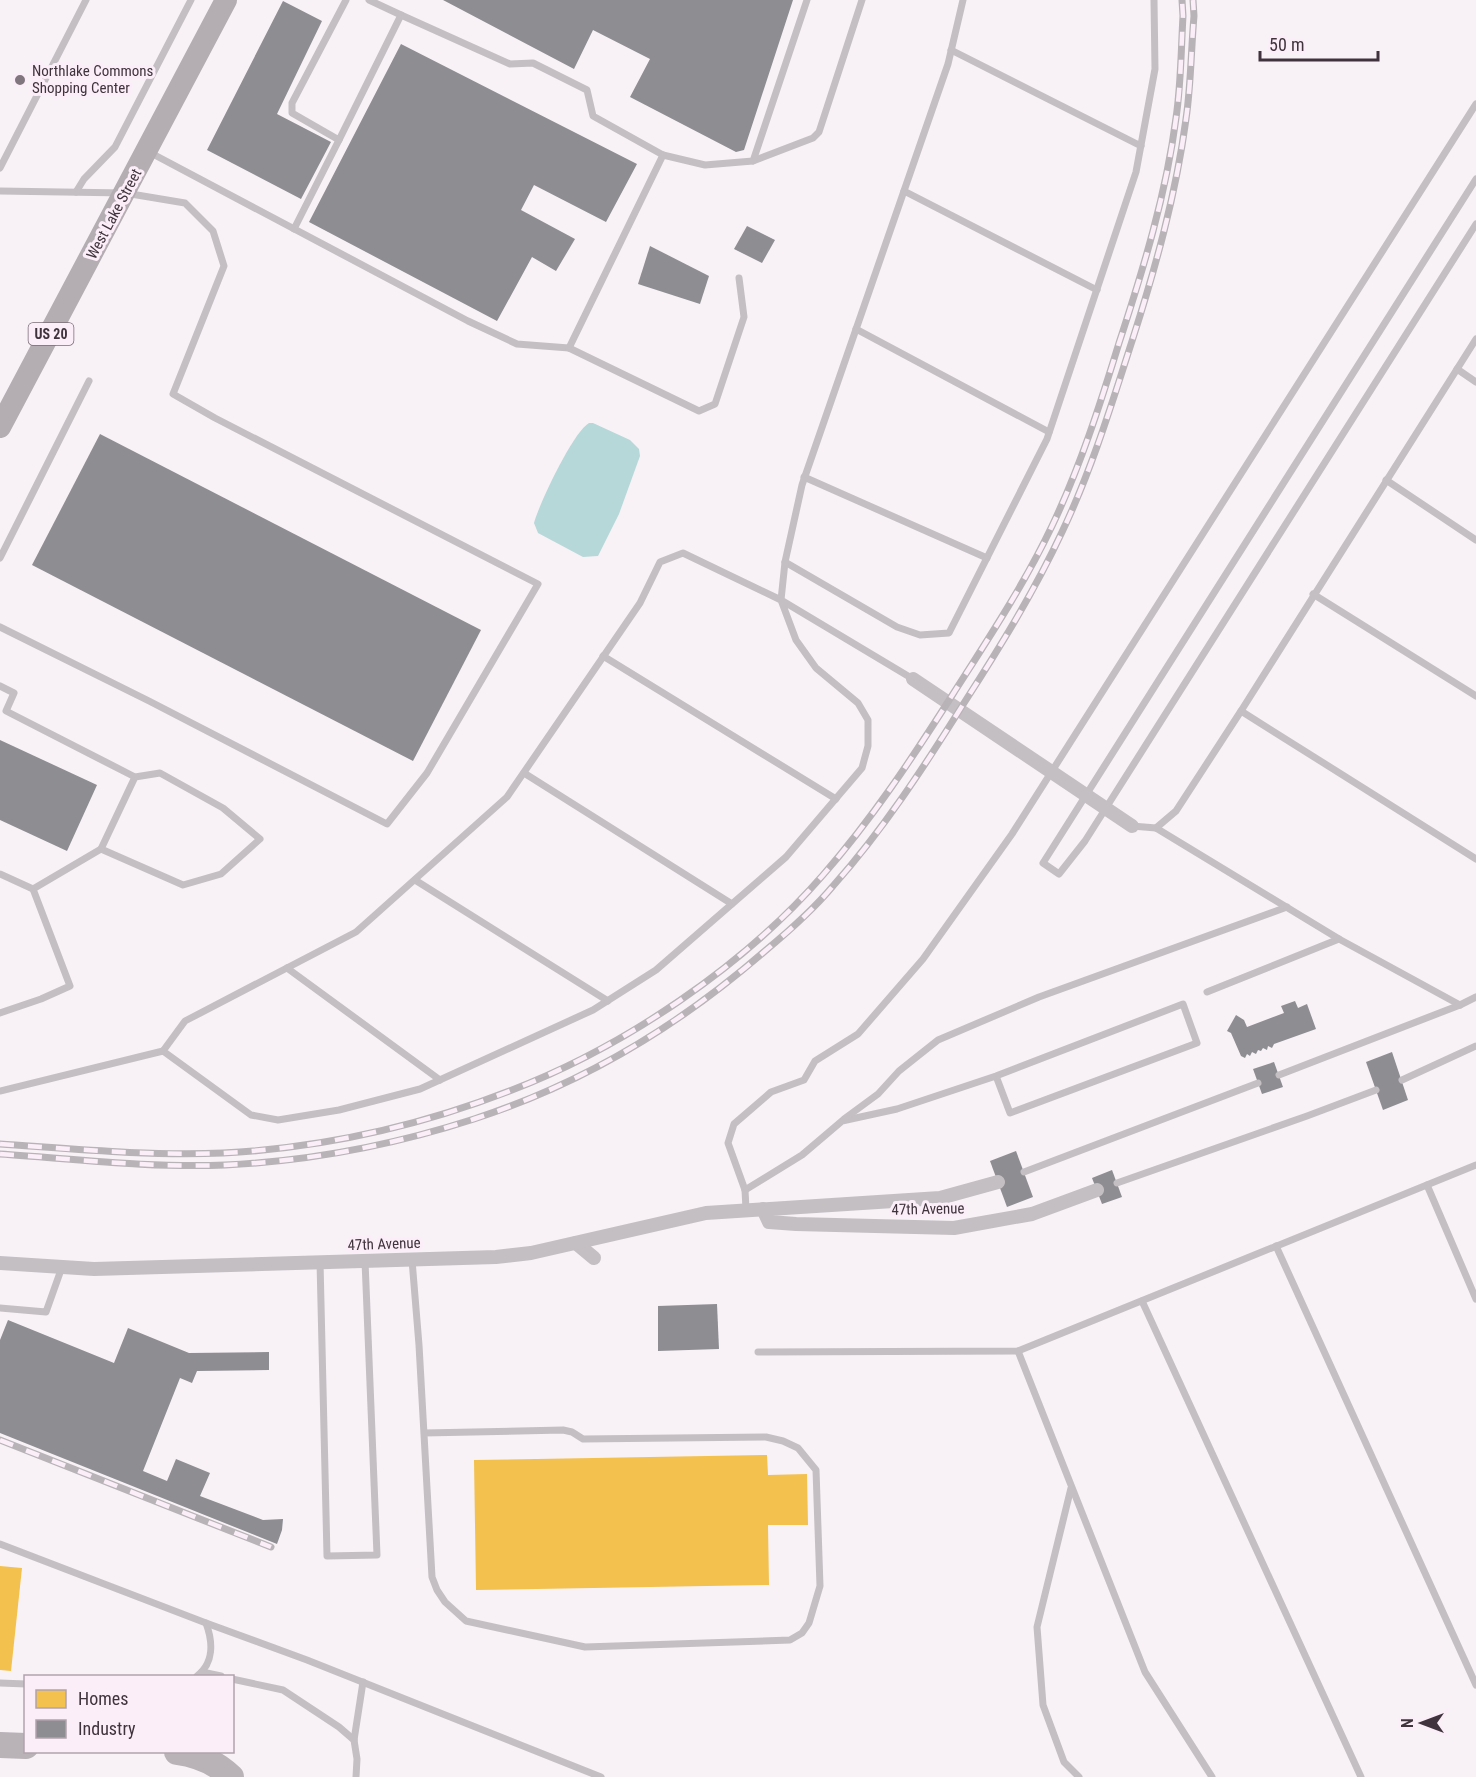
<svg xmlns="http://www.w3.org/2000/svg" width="1476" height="1777" font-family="'Roboto Condensed',sans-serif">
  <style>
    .water { fill: #b7d8d8 }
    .homes { fill: #f2c14e }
    .industry { fill: #8d8d92 }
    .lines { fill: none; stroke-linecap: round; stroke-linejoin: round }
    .service { stroke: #c4bfc3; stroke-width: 7 }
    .minor { stroke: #c4bfc3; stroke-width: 14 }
    .primary { stroke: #b4adb2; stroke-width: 22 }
    .motorway { stroke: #b9b2b7; stroke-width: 26 }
    .rail-casing { stroke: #b8b3b7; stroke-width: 7 }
    .rail { stroke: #fceef8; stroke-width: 4.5; stroke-dasharray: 14; stroke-linecap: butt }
    .poi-dot { fill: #80767e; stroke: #fceef8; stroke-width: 2 }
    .labels { text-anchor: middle; stroke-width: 6; stroke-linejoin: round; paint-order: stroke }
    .shield { fill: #fceef8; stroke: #786b75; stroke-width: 1.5 }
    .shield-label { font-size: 14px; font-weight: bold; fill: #40333d }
    .poi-label { font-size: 15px; fill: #40333d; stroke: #fceef8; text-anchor: start }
    .street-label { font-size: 15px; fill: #40333d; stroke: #fceef8 }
  </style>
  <rect width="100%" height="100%" fill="#f8f2f7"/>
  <!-- water -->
  <path class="water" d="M589,423H593L630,440L639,449L640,456L619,514L598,556L583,557L538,533L534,523C539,504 573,432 589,423Z"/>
  <!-- homes -->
  <g class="homes">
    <polygon points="767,1455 768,1475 807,1474 808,1525 768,1525 769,1585 476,1590 474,1460"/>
    <polygon points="0,1566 22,1568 11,1671 0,1670"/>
  </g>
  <!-- industry -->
  <g class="industry">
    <polygon points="443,0 793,0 744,150 736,152 630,97 650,59 593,30 574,69"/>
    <polygon points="283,1 322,21 277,114 331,142 301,199 207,150"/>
    <polygon points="401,44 637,164 606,222 534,185 521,210 575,239 556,271 532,257 497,321 309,222"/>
    <polygon points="747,226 775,240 762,263 734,249"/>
    <polygon points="650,246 709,276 700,304 638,284"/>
    <polygon points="100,434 481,630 413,761 32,565"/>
    <polygon points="0,740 97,785 67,851 0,820"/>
    <polygon points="1295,1001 1298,1008 1307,1004 1316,1029 1274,1044 1272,1048 1268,1046 1267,1050 1263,1048 1261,1051 1258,1050 1256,1054 1252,1052 1250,1056 1247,1054 1245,1058 1241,1056 1231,1033 1227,1031 1236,1015 1244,1020 1247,1027 1284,1013 1281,1006"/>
    <polygon points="1392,1052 1408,1100 1383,1110 1366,1062"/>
    <polygon points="1274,1062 1283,1087 1262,1094 1253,1069"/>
    <polygon points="1016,1151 1033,1197 1007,1207 990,1161"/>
    <polygon points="1112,1170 1122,1197 1102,1204 1092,1178"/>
    <polygon points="717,1304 719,1349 658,1351 658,1306"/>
    <polygon points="8,1320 114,1363 128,1328 189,1353 269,1352 269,1370 197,1371 192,1383 180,1378 143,1471 167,1481 176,1459 210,1473 200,1496 263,1520 283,1519 282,1530 277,1544 0,1433 0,1340"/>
  </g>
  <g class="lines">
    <!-- service -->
    <g class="service">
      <polyline points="346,0 292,103 292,113 339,140 401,15 369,0"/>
      <polyline points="401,15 510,64 533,63 587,90 593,116 663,155 705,165 753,161 813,138 819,132 862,0"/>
      <polyline points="951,50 1141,146"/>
      <polyline points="149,152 468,321 517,344 569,348 699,411 715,404 744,317 739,278"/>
      <polyline points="753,161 807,0"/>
      <polyline points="0,168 86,0"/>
      <polyline points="1476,179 1043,863 1059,874 1085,841 1476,224"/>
      <polyline points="0,191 125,193 185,203 213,231 224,266 173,394 215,418 538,584 427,773 387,824 149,701 0,627"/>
      <polyline points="904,191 1097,290"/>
      <polyline points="76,192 84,179 115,147 191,0"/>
      <polyline points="294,229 339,140"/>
      <polyline points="856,329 1049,432"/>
      <polyline points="569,348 663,155"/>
      <polyline points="1457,369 1476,382"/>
      <polyline points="804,477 987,558"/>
      <polyline points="1386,480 1476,540"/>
      <polyline points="0,558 89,381"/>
      <polyline points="785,562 897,627 920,635 949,633 1047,439 1136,172 1155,69 1154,0"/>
      <polyline points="1313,594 1476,696"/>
      <polyline points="603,656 836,799"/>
      <polyline points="913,679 781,600 796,640 816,668 858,703 868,720 868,746 862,768 786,857 656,970 593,1010 420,1089 339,1110 278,1120 251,1115 163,1051 185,1021 356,932 507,797 640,603 660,562 683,553 781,600 785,562 802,485 948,64 963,0"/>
      <polyline points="0,686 14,693 6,711 135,777 160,773 223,808 260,839 221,874 183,885 101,849 135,777"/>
      <polyline points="1241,711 1476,339"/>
      <polyline points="524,773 732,904"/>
      <polyline points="1132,826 1156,828 1176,811 1241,711 1476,859"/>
      <polyline points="1156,828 1339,939 1460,1005"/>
      <polyline points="0,874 33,889 70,986 41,999 0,1013"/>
      <polyline points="415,880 608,1001"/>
      <polyline points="33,889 101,849"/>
      <polyline points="287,968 440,1080"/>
      <polyline points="1207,992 1339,939"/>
      <polyline points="1279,1075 1460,1005 1476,997"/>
      <polyline points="996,1076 1010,1113 1197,1043 1183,1004 996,1076 897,1109 842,1121 802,1155 745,1190 728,1143 734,1124 771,1092 804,1080 815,1061 858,1034 923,959 1012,834 1476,104"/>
      <polyline points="1402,1080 1476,1046"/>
      <polyline points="0,1091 163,1051"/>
      <polyline points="844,1119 878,1094 899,1071 938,1040 1039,997 1287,907"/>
      <polyline points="1024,1172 1258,1083"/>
      <polyline points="1117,1183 1307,1116 1376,1090"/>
      <polyline points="1427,1185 1476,1299"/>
      <polyline points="745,1190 746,1209"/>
      <polyline points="1276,1246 1476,1685"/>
      <polyline points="412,1260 419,1345 432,1577 437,1590 445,1602 466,1621 585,1647 790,1640 802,1633 809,1623 820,1586 816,1470 798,1448 783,1441 766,1437 583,1439 572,1432 563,1430 424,1433"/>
      <polyline points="320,1262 327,1556 377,1555 365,1261"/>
      <polyline points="1142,1301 1361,1777"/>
      <polyline points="0,1308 46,1312 62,1267"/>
      <polyline points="1018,1351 1145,1672 1212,1777"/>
      <polyline points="758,1352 1018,1351 1476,1165"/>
      <polyline points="1071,1488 1037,1627 1043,1705 1064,1762 1079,1777"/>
      <path d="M0,1544L206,1623C213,1642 214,1663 197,1676"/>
      <polyline points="206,1623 307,1660 601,1777"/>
      <polyline points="202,1672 221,1676"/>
      <polyline points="232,1679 283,1690 339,1727 354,1740"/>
      <polyline points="0,1683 26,1684"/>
      <polyline points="356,1777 357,1759 354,1740 363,1682"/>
    </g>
    <!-- minor -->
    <g class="minor">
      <polyline points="913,679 1132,826"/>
      <polyline points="763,1209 769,1222 796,1224 954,1228 1032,1214 1097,1190"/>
      <polyline points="576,1243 594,1258"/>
      <polyline points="0,1263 94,1269 496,1257 531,1253 706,1213 940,1198 998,1182"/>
    </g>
    <!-- primary -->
    <polyline class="primary" points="0,427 226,0"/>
    <!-- motorway -->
    <g class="motorway">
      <polyline points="0,1745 26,1746"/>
      <path d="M177,1752C198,1755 216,1762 231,1777"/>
    </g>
    <defs>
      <g id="rail">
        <path d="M0,1144C74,1149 148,1156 223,1153C322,1148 420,1126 512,1090C624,1047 744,966 823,875C872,819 913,757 953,694C988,639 1024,585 1052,526C1080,467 1100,405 1119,343C1143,270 1166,195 1176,118C1181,85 1181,50 1183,16L1182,0"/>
        <path d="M0,1154C75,1159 150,1168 225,1165C310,1161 394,1145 474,1119C582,1084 680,1025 765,951C789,931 813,910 833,886C883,830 924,767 964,703C1000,647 1034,592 1062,532C1092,469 1112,403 1133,338C1156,266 1176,194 1186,119C1191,85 1191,50 1194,16L1193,0"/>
        <polyline points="0,1440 271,1547"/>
      </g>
    </defs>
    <!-- rail casing -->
    <use href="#rail" class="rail-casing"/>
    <!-- rail -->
    <use href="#rail" class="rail"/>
  </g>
  <!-- markers -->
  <circle class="poi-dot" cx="20" cy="80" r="6"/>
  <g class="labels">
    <!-- shield labels -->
    <rect class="shield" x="28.5" y="323" width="45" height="22" rx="4.5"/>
    <g class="shield-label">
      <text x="51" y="339">US 20</text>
    </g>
    <!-- poi labels -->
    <g class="poi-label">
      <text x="32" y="76">Northlake Commons<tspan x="32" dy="17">Shopping Center</tspan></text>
    </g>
    <!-- street labels -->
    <g class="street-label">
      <text transform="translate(114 214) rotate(-62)" y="5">West Lake Street</text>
      <text transform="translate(928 1209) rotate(-1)" y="5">47th Avenue</text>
      <text transform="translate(384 1244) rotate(-2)" y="5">47th Avenue</text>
    </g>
  </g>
  <!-- legend -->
  <rect x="24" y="1675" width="210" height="78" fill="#fceef8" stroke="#b1a3ad" stroke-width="1.5"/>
  <rect x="36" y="1690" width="30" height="18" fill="#f2c14e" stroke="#b1a3ad" stroke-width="1.5"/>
  <text x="78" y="1705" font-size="18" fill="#40333d">Homes</text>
  <rect x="36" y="1720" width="30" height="18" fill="#8d8d92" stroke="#b1a3ad" stroke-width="1.5"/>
  <text x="78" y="1735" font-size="18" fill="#40333d">Industry</text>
  <!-- north arrow -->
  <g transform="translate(1422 1723) rotate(270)" stroke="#fceef8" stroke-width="4.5" paint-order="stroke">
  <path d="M0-4.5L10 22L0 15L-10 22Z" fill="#40333d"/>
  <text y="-9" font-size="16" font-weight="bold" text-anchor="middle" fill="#40333d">N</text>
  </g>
  <!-- scale -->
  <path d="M1260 51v9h118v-9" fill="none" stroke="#40333d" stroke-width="3"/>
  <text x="1269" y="51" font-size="18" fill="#40333d" stroke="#fceef8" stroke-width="4.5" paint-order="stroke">50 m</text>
</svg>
